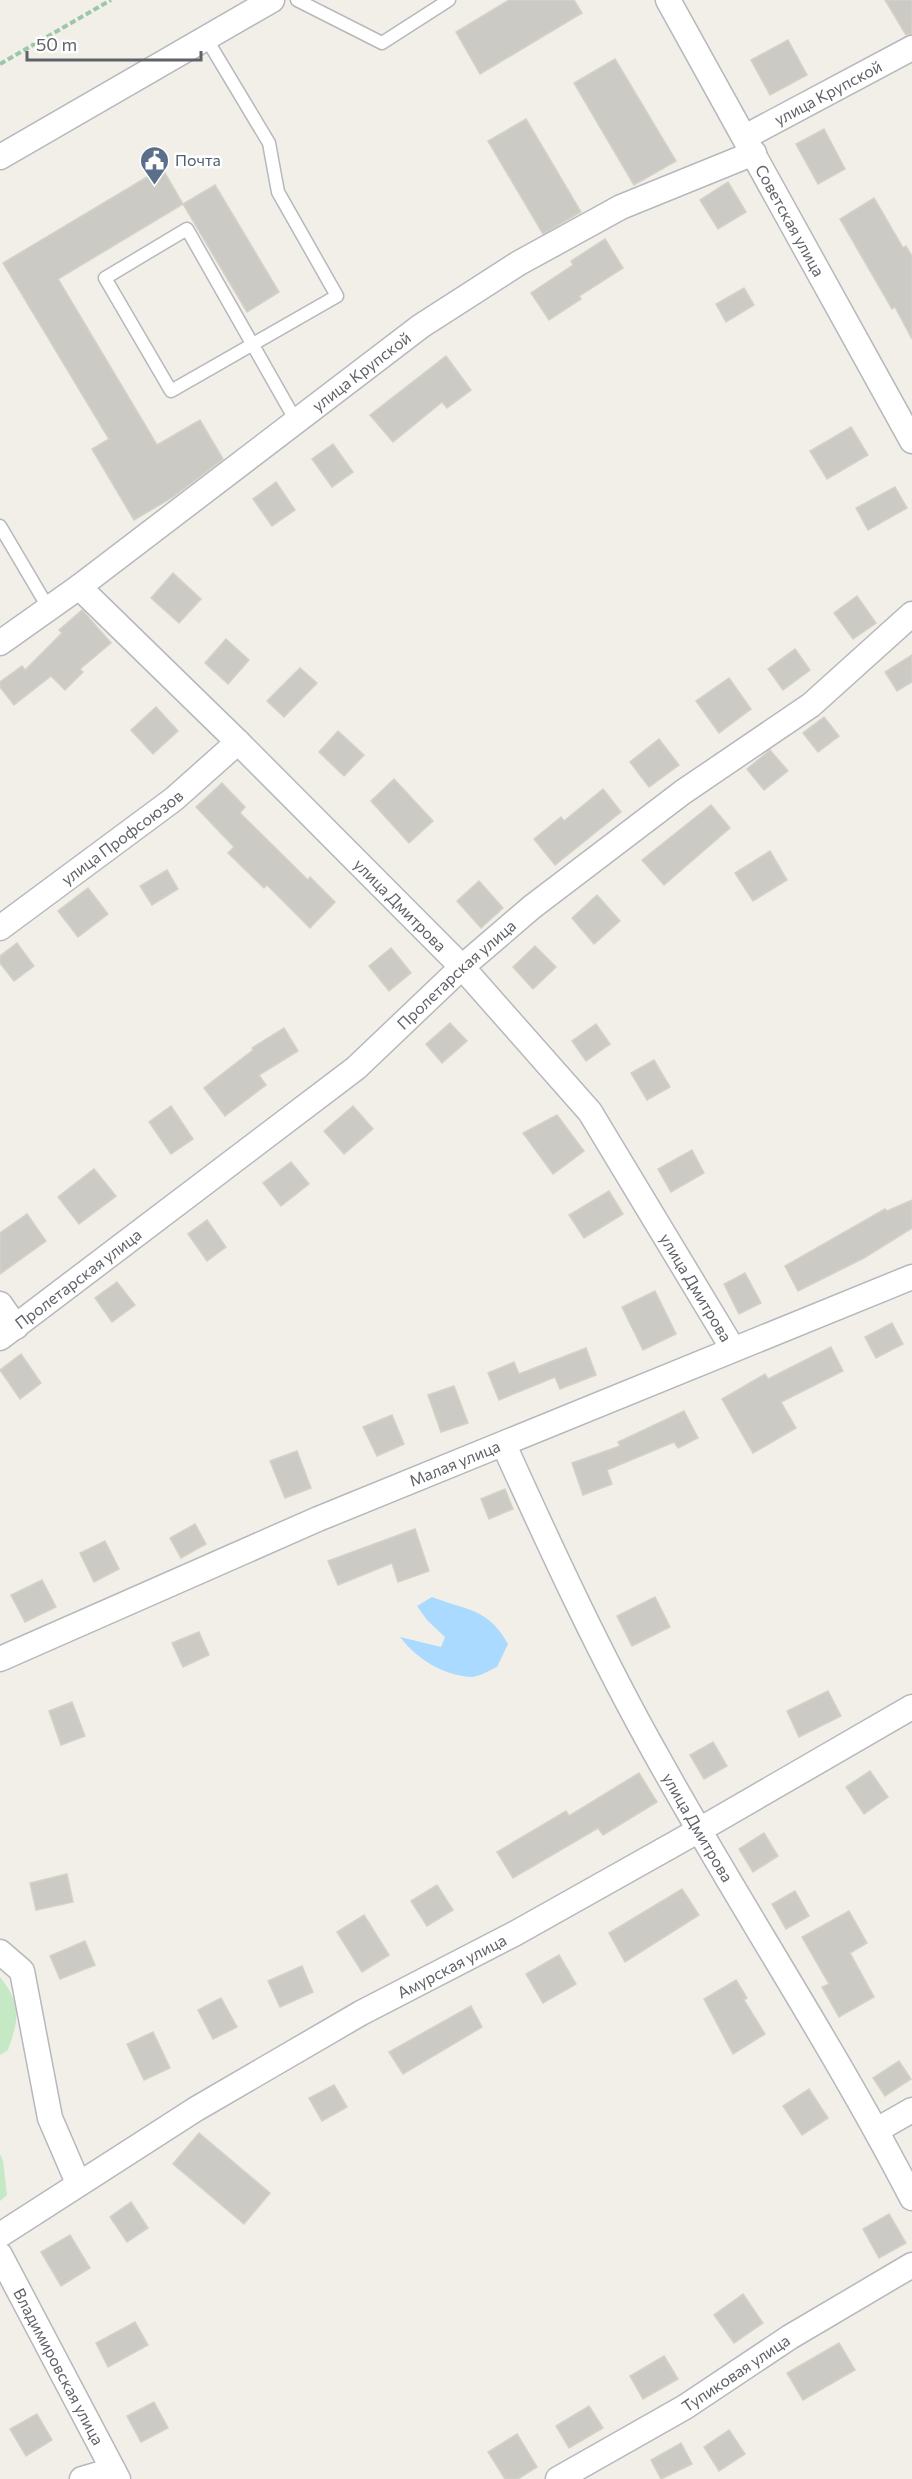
<svg xmlns="http://www.w3.org/2000/svg" width="912" height="2479" font-family="Commissioner,sans-serif">
  <style>
    .green { fill: #c5e8c5 }
    .water { fill: #aadaff }
    .building { fill: #cccac5; stroke: #d6d1c6; stroke-width: 1.5 }
    .lines { fill: none; stroke-linecap: round; stroke-linejoin: round }
    .lane-casing { stroke: #b5b8bc; stroke-width: 15 }
    .street-casing { stroke: #b5b8bc; stroke-width: 27 }
    .path { stroke: #9cc7a9; stroke-width: 4; stroke-dasharray: 6 3; stroke-linecap: butt }
    .lane { stroke: #fff; stroke-width: 12 }
    .street { stroke: #fff; stroke-width: 24 }
    .labels { text-anchor: middle; stroke-width: 5; stroke-linejoin: round; paint-order: stroke }
    .street-label { font-size: 16px; fill: #5f6368; stroke: #fff }
    .service-label { font-size: 16px; fill: #4e5e75; stroke: #fff; text-anchor: start }
  </style>
  <rect width="100%" height="100%" fill="#f1efe8"/>
  <!-- green -->
  <g class="green">
    <path d="M0,1977C22,2005 19,2018 8,2050L0,2055Z"/>
    <polygon points="0,2154 3,2161 7,2195 0,2201"/>
  </g>
  <!-- water -->
  <path class="water" d="M432,1597C468,1611 488,1608 508,1644L497,1667C490,1670 479,1677 471,1677C442,1675 417,1659 400,1637L441,1647L445,1637L427,1620L417,1606Z"/>
  <!-- building -->
  <g class="building">
    <polygon points="509,0 574,0 582,13 480,74 456,32"/>
    <polygon points="885,0 912,0 912,34 906,35"/>
    <polygon points="788,40 807,75 770,95 751,60"/>
    <polygon points="615,59 676,161 634,185 574,83"/>
    <polygon points="526,119 581,212 543,234 488,141"/>
    <polygon points="824,129 845,169 818,184 796,144"/>
    <polygon points="162,168 183,204 58,279 157,445 200,420 223,459 173,497 134,520 92,449 109,439 3,263"/>
    <polygon points="728,182 746,212 718,229 700,200"/>
    <polygon points="215,185 279,292 247,312 183,204"/>
    <polygon points="874,198 903,248 906,246 912,256 912,339 895,307 892,309 840,219"/>
    <polygon points="605,239 623,268 579,296 581,299 549,320 531,293 573,265 571,261"/>
    <polygon points="744,288 754,305 726,322 716,304"/>
    <polygon points="446,356 471,390 447,408 442,402 393,442 370,415"/>
    <polygon points="851,427 868,455 827,479 810,451"/>
    <polygon points="333,444 353,472 332,487 312,459"/>
    <polygon points="276,482 295,510 272,526 253,499"/>
    <polygon points="895,487 907,508 868,530 856,508"/>
    <polygon points="173,573 201,599 179,623 151,598"/>
    <polygon points="857,596 876,623 853,639 834,613"/>
    <polygon points="82,610 111,643 80,669 83,672 65,690 51,676 14,705 0,687 0,682 22,666 25,670 62,633 59,630"/>
    <polygon points="226,639 249,660 228,684 205,663"/>
    <polygon points="795,649 810,670 783,690 768,669"/>
    <polygon points="912,655 912,682 897,691 885,672"/>
    <polygon points="300,668 317,683 284,717 267,701"/>
    <polygon points="729,678 751,709 719,733 696,701"/>
    <polygon points="156,707 178,731 153,754 131,730"/>
    <polygon points="824,717 839,736 818,752 803,733"/>
    <polygon points="338,731 364,755 344,776 319,752"/>
    <polygon points="659,739 679,765 649,787 630,762"/>
    <polygon points="770,750 788,771 764,790 747,769"/>
    <polygon points="394,779 433,821 409,843 371,801"/>
    <polygon points="222,783 245,807 240,813 308,880 310,877 335,902 310,928 267,885 264,888 228,853 234,847 196,807"/>
    <polygon points="603,789 621,812 555,865 534,839 561,817 564,821"/>
    <polygon points="711,805 730,828 664,885 642,860"/>
    <polygon points="770,851 787,880 753,901 735,873"/>
    <polygon points="167,870 178,889 152,905 140,886"/>
    <polygon points="479,881 503,908 481,928 457,901"/>
    <polygon points="88,888 108,914 78,937 58,911"/>
    <polygon points="597,895 620,921 594,944 572,918"/>
    <polygon points="17,943 34,966 14,981 0,963 0,956"/>
    <polygon points="535,946 556,967 533,989 513,967"/>
    <polygon points="391,948 411,973 389,991 369,966"/>
    <polygon points="450,1023 467,1041 442,1063 426,1044"/>
    <polygon points="596,1024 610,1044 586,1061 572,1041"/>
    <polygon points="284,1028 298,1051 259,1075 266,1085 225,1116 204,1088 253,1050 252,1048"/>
    <polygon points="654,1060 670,1087 647,1100 631,1073"/>
    <polygon points="171,1106 193,1139 171,1154 149,1122"/>
    <polygon points="353,1106 373,1129 344,1154 324,1131"/>
    <polygon points="557,1115 584,1151 553,1174 523,1133"/>
    <polygon points="692,1150 704,1173 671,1192 658,1169"/>
    <polygon points="291,1162 309,1184 281,1206 263,1183"/>
    <polygon points="94,1169 116,1196 79,1224 58,1197"/>
    <polygon points="609,1191 623,1214 584,1238 569,1215"/>
    <polygon points="912,1200 912,1228 864,1258 798,1291 785,1266 885,1209 887,1211"/>
    <polygon points="27,1214 46,1241 0,1274 0,1233"/>
    <polygon points="207,1220 226,1247 207,1261 188,1234"/>
    <polygon points="745,1273 761,1303 739,1314 724,1284"/>
    <polygon points="117,1282 135,1305 112,1322 95,1298"/>
    <polygon points="655,1291 676,1334 643,1350 622,1307"/>
    <polygon points="892,1323 903,1344 876,1358 865,1337"/>
    <polygon points="831,1347 843,1371 781,1402 796,1428 753,1453 722,1399 765,1374 768,1379"/>
    <polygon points="586,1348 596,1375 560,1389 555,1377 499,1400 488,1373 514,1362 519,1374"/>
    <polygon points="21,1354 41,1383 20,1399 0,1370"/>
    <polygon points="454,1386 468,1423 441,1432 428,1395"/>
    <polygon points="684,1411 698,1438 678,1448 674,1442 607,1470 612,1484 583,1495 572,1463 620,1446 618,1442"/>
    <polygon points="392,1415 404,1444 377,1456 363,1427"/>
    <polygon points="297,1451 311,1488 285,1498 270,1461"/>
    <polygon points="505,1489 513,1509 489,1519 481,1499"/>
    <polygon points="195,1524 206,1544 181,1558 170,1538"/>
    <polygon points="415,1529 429,1571 398,1582 392,1563 338,1585 328,1561"/>
    <polygon points="105,1541 119,1569 94,1582 80,1553"/>
    <polygon points="42,1580 56,1607 25,1622 11,1595"/>
    <polygon points="655,1597 670,1627 632,1646 617,1616"/>
    <polygon points="199,1632 209,1655 183,1667 172,1643"/>
    <polygon points="828,1691 841,1716 799,1737 787,1711"/>
    <polygon points="72,1702 85,1736 61,1745 49,1711"/>
    <polygon points="713,1742 727,1766 704,1779 690,1755"/>
    <polygon points="870,1771 888,1797 864,1814 846,1787"/>
    <polygon points="639,1773 657,1802 603,1835 598,1828 513,1878 497,1852 566,1811 569,1816"/>
    <polygon points="764,1833 778,1856 753,1872 739,1849"/>
    <polygon points="67,1874 73,1902 36,1910 30,1883"/>
    <polygon points="437,1885 453,1910 427,1926 411,1901"/>
    <polygon points="682,1889 699,1915 625,1962 609,1933"/>
    <polygon points="795,1891 809,1916 786,1929 772,1904"/>
    <polygon points="849,1911 867,1943 850,1953 874,1997 839,2017 822,1987 829,1984 802,1937"/>
    <polygon points="364,1915 389,1955 362,1972 337,1932"/>
    <polygon points="85,1941 95,1965 60,1979 50,1956"/>
    <polygon points="559,1955 576,1984 543,2003 526,1974"/>
    <polygon points="302,1966 313,1992 280,2007 268,1981"/>
    <polygon points="736,1980 747,1998 744,2000 765,2034 733,2054 704,1999"/>
    <polygon points="221,1998 237,2027 213,2039 198,2010"/>
    <polygon points="471,2006 482,2027 403,2074 389,2052"/>
    <polygon points="153,2032 170,2068 144,2080 127,2044"/>
    <polygon points="899,2061 911,2079 885,2096 873,2078"/>
    <polygon points="334,2085 347,2107 322,2121 309,2098"/>
    <polygon points="809,2089 828,2118 802,2135 783,2106"/>
    <polygon points="199,2133 270,2193 244,2224 173,2164"/>
    <polygon points="131,2202 148,2228 127,2242 110,2217"/>
    <polygon points="889,2214 906,2243 879,2258 863,2229"/>
    <polygon points="70,2235 90,2268 61,2286 41,2252"/>
    <polygon points="743,2294 763,2323 734,2343 714,2315"/>
    <polygon points="135,2322 148,2345 108,2367 96,2343"/>
    <polygon points="839,2343 855,2370 803,2400 787,2373"/>
    <polygon points="664,2356 678,2379 643,2399 630,2376"/>
    <polygon points="154,2402 168,2428 141,2442 127,2416"/>
    <polygon points="589,2406 603,2428 569,2448 556,2426"/>
    <polygon points="37,2414 52,2440 26,2456 10,2429"/>
    <polygon points="729,2430 745,2454 719,2471 704,2447"/>
    <polygon points="517,2434 537,2467 518,2479 505,2479 488,2452"/>
    <polygon points="681,2443 692,2464 661,2479 651,2460"/>
  </g>
  <g class="lines">
    <defs>
      <g id="lane">
        <polyline points="297,0 382,43 449,0"/>
        <polyline points="206,38 269,143 278,192 337,296 171,391 105,278 187,229 296,421"/>
        <polyline points="0,526 49,609"/>
      </g>
      <g id="street">
        <path id="s1" d="M668,0L912,441"/>
        <path id="s2" d="M745,137L912,48"/>
        <polyline points="0,157 272,0"/>
        <path id="s3" d="M79,587L238,742L462,967L590,1112L733,1349"/>
        <path id="s4" d="M0,643L79,587L421,326L519,263L621,207L754,153"/>
        <path id="s5" d="M0,928L174,799L238,742"/>
        <polyline points="0,1304 16,1327"/>
        <path id="s6" d="M0,1338L356,1068L462,967L532,907L683,792L811,705L912,614"/>
        <path id="s7" d="M504,1445C552,1551 601,1657 658,1758C740,1906 834,2047 912,2198"/>
        <path id="s8" d="M0,1659L318,1519L912,1277"/>
        <polyline points="0,1952 22,1971 50,2118 78,2183"/>
        <polyline points="877,2130 912,2110"/>
        <path id="s9" d="M0,2235L196,2109L361,2013L514,1934L701,1829L912,1707"/>
        <path id="s10" d="M0,2255L118,2479"/>
        <polyline points="82,2479 113,2470"/>
        <path id="s11" d="M558,2479L685,2407L790,2337L912,2265"/>
      </g>
    </defs>
    <!-- lane casing -->
    <use href="#lane" class="lane-casing"/>
    <!-- street casing -->
    <use href="#street" class="street-casing"/>
    <!-- path -->
    <polyline class="path" points="0,64 111,0"/>
    <!-- lane -->
    <use href="#lane" class="lane"/>
    <!-- street -->
    <use href="#street" class="street"/>
  </g>
  <!-- icons -->
  <defs>
    <symbol id="civic-pin" viewBox="-11 -11 22 30"><path d="M0 17L-7.5 6A9.5 9.5 0 1 1 7.5 6Z" fill="#5c6f8a" stroke="#fff"/><path d="M-.6-6.5H3V-4.5H.6V-3L4-1V1h2V6H-6V1h2V-1L-.6-3ZM-1.2 2.5V6h2.4V2.5Z" fill="#fff"/></symbol>
  </defs>
  <g fill-rule="evenodd">
    <use href="#civic-pin" x="138" y="144" width="33" height="45"/>
  </g>
  <g class="labels">
    <!-- street labels -->
    <g class="street-label">
      <text dy="6" stroke="none"><textPath href="#s2" startOffset="94">улица Крупской</textPath></text>
      <text dy="6" stroke="none"><textPath href="#s1" startOffset="252">Советская улица</textPath></text>
      <text dy="6" stroke="none"><textPath href="#s4" startOffset="452">улица Крупской</textPath></text>
      <text dy="6" stroke="none"><textPath href="#s5" startOffset="152">улица Профсоюзов</textPath></text>
      <text dy="6" stroke="none"><textPath href="#s3" startOffset="452">улица Дмитрова</textPath></text>
      <text dy="6" stroke="none"><textPath href="#s6" startOffset="584">Пролетарская улица</textPath></text>
      <text dy="6" stroke="none"><textPath href="#s6" startOffset="98">Пролетарская улица</textPath></text>
      <text dy="6" stroke="none"><textPath href="#s3" startOffset="938">улица Дмитрова</textPath></text>
      <text dy="6" stroke="none"><textPath href="#s8" startOffset="495">Малая улица</textPath></text>
      <text dy="6" stroke="none"><textPath href="#s7" startOffset="429">улица Дмитрова</textPath></text>
      <text dy="6" stroke="none"><textPath href="#s9" startOffset="526">Амурская улица</textPath></text>
      <text dy="6" stroke="none"><textPath href="#s10" startOffset="126">Владимировская улица</textPath></text>
      <text dy="6" stroke="none"><textPath href="#s11" startOffset="207">Тупиковая улица</textPath></text>
    </g>
    <!-- service labels -->
    <g class="service-label">
      <text x="175" y="166">Почта</text>
    </g>
  </g>
  <!-- scale -->
  <path d="M27 51v9h174v-9" fill="none" stroke="#5f6368" stroke-width="3"/>
  <text x="36" y="51" font-size="18" fill="#5f6368" stroke="#ffffff" stroke-width="4.5" paint-order="stroke">50 m</text>
</svg>
